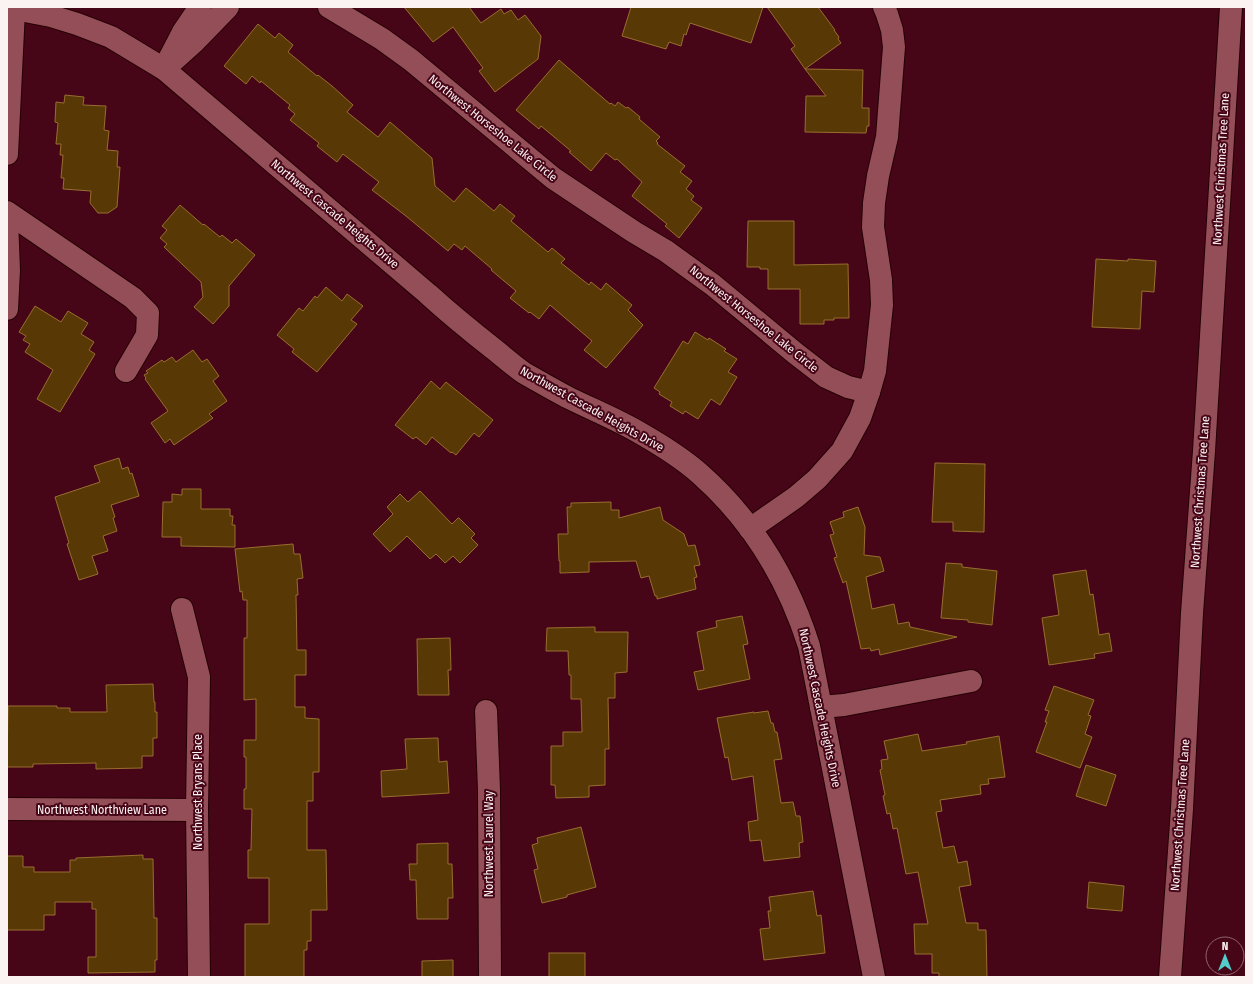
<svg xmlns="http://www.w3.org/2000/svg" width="1253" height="984" font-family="'Fira Sans Condensed',sans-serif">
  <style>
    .building { fill: #583906; stroke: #986d30 }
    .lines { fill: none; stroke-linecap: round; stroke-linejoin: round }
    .minor-casing { stroke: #250005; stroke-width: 24 }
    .minor { stroke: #944e57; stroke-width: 22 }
    .labels { text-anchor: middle; stroke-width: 4; stroke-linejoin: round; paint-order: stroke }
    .street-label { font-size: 12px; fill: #fbf2f2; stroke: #470617 }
  </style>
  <rect width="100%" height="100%" fill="#470617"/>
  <!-- building -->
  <g class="building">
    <polygon points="404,7 469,7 481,23 501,9 504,14 511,10 518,20 525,15 541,36 538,59 495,92 479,71 483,68 453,27 433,42"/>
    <polygon points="631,7 763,7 751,43 690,23 686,35 684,34 681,46 669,42 666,49 622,36"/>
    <polygon points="767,7 818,7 835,30 834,30 839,37 838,39 841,43 805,69 791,49 795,46"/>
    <polygon points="258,24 275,38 279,33 293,45 288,52 317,76 318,75 332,86 353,105 347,112 378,137 390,122 432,158 435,186 454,202 466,188 494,211 500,204 515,216 511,221 548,252 552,248 565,259 561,263 589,285 591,282 601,290 606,283 632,305 628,310 643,325 606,368 584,350 592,341 550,305 539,319 530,312 529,313 510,298 516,291 491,270 492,269 465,246 462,250 454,244 448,251 406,216 372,190 379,182 343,154 337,162 317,146 319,143 290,120 295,114 288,108 290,105 261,81 260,83 252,76 246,84 224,66"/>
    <polygon points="559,60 610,104 611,103 615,106 618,102 626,108 628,107 640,117 639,119 660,137 656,141 658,143 657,144 685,166 680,172 692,181 686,189 694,196 691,200 702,208 679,238 665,226 667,224 632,196 642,182 617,159 615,160 606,153 591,171 569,152 571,151 541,126 539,129 516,110"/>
    <polygon points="805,69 863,70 862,108 869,108 869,126 867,126 866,133 805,132 806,96 826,96"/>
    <polygon points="65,95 84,97 83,105 106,106 104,130 109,131 107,150 118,151 117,167 120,167 117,207 108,213 98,213 90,203 91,191 63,189 64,178 61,178 63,155 60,155 61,144 56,144 58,123 55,122 56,102 64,103"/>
    <polygon points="180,205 203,225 204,224 220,237 222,235 232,243 236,239 255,255 229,286 229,306 213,324 194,307 203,297 201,282 164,247 167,244 160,238 167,230 162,226"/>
    <polygon points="748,221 794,221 794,265 848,264 849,318 834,318 834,320 824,320 824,324 800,324 800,289 768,289 768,269 760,269 760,267 747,267"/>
    <polygon points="1096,259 1128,261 1128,259 1156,261 1154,292 1142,291 1140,329 1092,327"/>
    <polygon points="326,287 342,301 347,294 363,306 351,320 357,324 317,372 292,352 294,349 277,335 299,308 303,311 315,296 317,298"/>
    <polygon points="35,306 61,322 68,311 88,323 81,334 94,342 89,350 95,354 60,412 37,399 53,370 25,352 30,344 23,340 26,336 19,332"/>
    <polygon points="695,332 708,340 709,338 726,349 724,351 737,359 728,372 737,377 720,405 711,399 698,419 685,411 683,414 670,406 672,402 659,394 660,392 654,388 683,341 688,344"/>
    <polygon points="193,350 202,362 207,359 219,376 213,381 227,401 209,414 213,418 174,445 170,439 165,443 151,423 168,411 145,379 146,378 144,375 148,373 146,371 162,360 164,362 172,357 176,362"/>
    <polygon points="431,381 440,389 446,382 493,420 479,437 474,433 456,455 452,452 451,453 432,437 426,445 416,437 413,439 395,425"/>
    <polygon points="119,458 122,469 128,467 130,474 132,473 139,496 111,505 115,517 113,518 117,531 103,536 108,551 92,556 98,574 79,580 67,544 69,543 55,497 100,482 94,466"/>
    <polygon points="935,463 985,464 984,532 953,531 953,522 932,522"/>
    <polygon points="182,489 201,489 201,509 230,509 230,516 233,516 232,525 235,525 235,547 181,546 181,537 162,537 163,502 172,502 172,494 182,495"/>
    <polygon points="420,491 452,524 458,518 459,518 475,534 471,538 478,545 460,563 453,556 445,563 436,554 430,559 407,536 390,552 373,534 393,514 387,507 400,494 408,502"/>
    <polygon points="611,502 611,510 619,510 619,518 660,507 663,520 684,534 688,546 695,545 700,565 694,566 697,577 694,578 696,589 657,599 657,596 655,596 649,576 641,578 636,561 589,562 589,572 560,573 560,561 559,561 558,534 568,534 567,507 571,507 571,503"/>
    <polygon points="858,507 865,527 864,555 880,557 884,571 866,577 872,609 894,604 898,624 909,622 910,627 957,637 880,655 879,649 871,651 870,648 861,649 846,581 843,583 834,558 837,557 830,535 834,534 830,522 844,517 843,512"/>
    <polygon points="293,544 294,554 300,554 303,578 297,579 298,595 296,595 297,650 306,650 306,675 295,675 295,707 305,707 305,718 319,719 319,772 313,772 313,801 307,801 307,850 326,850 327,910 311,910 311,941 307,941 307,950 304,950 304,977 245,977 245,924 269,924 269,878 248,878 248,850 251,850 252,809 244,809 244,789 246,789 246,757 244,757 244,740 256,740 256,699 244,700 244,638 247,638 247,600 243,600 242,591 240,592 235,549"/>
    <polygon points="946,563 962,564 962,567 997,571 992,625 968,622 968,620 941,618"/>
    <polygon points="1086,570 1090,595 1093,594 1099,635 1109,633 1112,651 1094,654 1095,658 1049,665 1042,618 1059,615 1053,575"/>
    <polygon points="742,616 748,644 743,645 750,679 698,690 694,672 704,670 697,632 717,627 716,621"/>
    <polygon points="595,627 595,632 628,632 627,672 615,673 615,698 608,698 609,749 605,749 605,785 589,786 589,797 556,798 555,785 551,785 551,746 563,746 563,732 582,732 581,699 571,699 571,675 569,675 568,651 546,651 547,628"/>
    <polygon points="450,638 451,670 448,670 449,695 418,695 417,639"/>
    <polygon points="153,684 154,702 155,702 155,712 157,712 157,738 153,738 153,756 142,756 142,768 96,769 96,763 33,764 33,767 8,767 7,765 8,706 57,706 57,708 70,708 70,712 107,712 106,685"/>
    <polygon points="1054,686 1094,700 1088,715 1091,716 1085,734 1092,737 1080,768 1036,752 1047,722 1045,722 1049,711 1045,710"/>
    <polygon points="768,711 771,723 773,723 775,732 777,732 782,759 774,760 781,803 793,802 796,816 800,816 803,842 799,843 800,857 764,861 761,840 750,841 748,822 758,820 753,776 732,780 728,757 725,758 717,718 754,712 754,713"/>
    <polygon points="918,734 922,751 967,744 966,742 999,736 1005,777 988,779 989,784 980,785 981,794 940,800 942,811 936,812 943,848 954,846 958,863 967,861 971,885 959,887 966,923 978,923 978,930 986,930 987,977 939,977 939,973 932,973 932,954 915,954 914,924 928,924 918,872 906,874 897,828 893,829 890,813 887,814 883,796 885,795 880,770 882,769 881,760 888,759 884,741"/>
    <polygon points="438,738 439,762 447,761 449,793 382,797 381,771 407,769 405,739"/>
    <polygon points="1086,765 1116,775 1106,806 1076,796"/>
    <polygon points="581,827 596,887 567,895 567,897 542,903 534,870 538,869 532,845 538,843 537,838"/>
    <polygon points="448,843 448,864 452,864 453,898 448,898 448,919 417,919 416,880 410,880 409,864 417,864 417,844"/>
    <polygon points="143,855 143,859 153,859 154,918 157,918 157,960 155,960 155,972 88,973 88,957 96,957 96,909 92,909 92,902 55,902 55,915 44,915 44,930 7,930 7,856 23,856 23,867 34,867 34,872 70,872 70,860 76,860 76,858"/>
    <polygon points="1089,882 1124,886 1122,911 1087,908"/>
    <polygon points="813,891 817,916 821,915 825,953 764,960 760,929 770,928 768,911 771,911 769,897"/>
    <rect x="549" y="953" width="36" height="24"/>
    <polygon points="453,960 453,977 422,977 422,961"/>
  </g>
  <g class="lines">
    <defs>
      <g id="minor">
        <polyline points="329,7 382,39 411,60 553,178 634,232 666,251 713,285 795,353 826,377 848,387 869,392"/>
        <path d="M7,10L25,11L51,16L77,24L111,37L164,69L428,294C450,314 472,332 495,350C505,358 514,366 524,373C538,381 552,389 567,397C591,409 616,419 640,433C661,445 682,458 700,474C752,520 788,580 809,646L874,977"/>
        <polyline points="169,59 183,32 200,7"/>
        <polyline points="164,69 194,42 228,7"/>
        <polyline points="7,154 14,10"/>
        <polyline points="7,212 133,298 148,313 147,335 126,371"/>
        <polyline points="7,220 9,270 7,309"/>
        <polyline points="750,529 796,497 817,479 842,451 860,418 869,392 875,371 882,305 881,280 873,227 874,203 878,176 887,137 894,47 892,30 887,14 884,7"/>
        <polyline points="182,609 199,677 197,810 199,977"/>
        <polyline points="821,707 844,705 971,681"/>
        <polyline points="486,711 489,790 490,977"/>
        <polyline points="7,809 197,810"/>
        <polyline points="1170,977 1182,809 1192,613 1204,451 1231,7"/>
      </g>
    </defs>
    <!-- minor casing -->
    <use href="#minor" class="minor-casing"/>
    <!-- minor -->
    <use href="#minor" class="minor"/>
  </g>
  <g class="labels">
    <!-- street labels -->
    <g class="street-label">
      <text transform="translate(493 128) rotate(39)" y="4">Northwest Horseshoe Lake Circle</text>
      <text transform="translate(1221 169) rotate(-87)" y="4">Northwest Christmas Tree Lane</text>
      <text transform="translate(335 214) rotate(40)" y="4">Northwest Cascade Heights Drive</text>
      <text transform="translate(754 319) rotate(39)" y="4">Northwest Horseshoe Lake Circle</text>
      <text transform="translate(592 409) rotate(29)" y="4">Northwest Cascade Heights Drive</text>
      <text transform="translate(1200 492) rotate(-86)" y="4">Northwest Christmas Tree Lane</text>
      <text transform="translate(820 708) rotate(78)" y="4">Northwest Cascade Heights Drive</text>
      <text transform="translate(198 792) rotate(-90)" y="4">Northwest Bryans Place</text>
      <text x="102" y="814">Northwest Northview Lane</text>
      <text transform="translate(1180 815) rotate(-86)" y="4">Northwest Christmas Tree Lane</text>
      <text transform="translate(489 844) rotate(-90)" y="4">Northwest Laurel Way</text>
    </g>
  </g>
  <!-- border -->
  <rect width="1253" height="984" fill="none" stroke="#fbf2f2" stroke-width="16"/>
  <!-- north arrow -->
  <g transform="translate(1225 956)"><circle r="19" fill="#470617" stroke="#8f646f"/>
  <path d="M0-3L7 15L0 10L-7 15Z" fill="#53cdca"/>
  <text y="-6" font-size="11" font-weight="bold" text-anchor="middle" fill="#fbf2f2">N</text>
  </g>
</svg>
